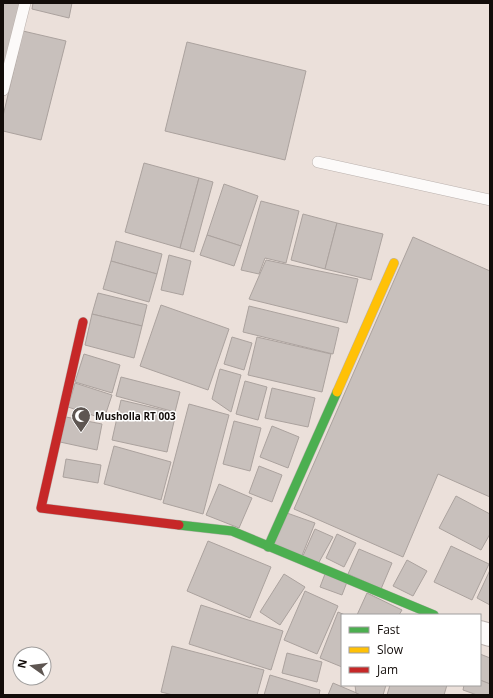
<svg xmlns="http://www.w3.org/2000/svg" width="493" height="698" font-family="'Open Sans',sans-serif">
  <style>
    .building { fill: #c8c0bc; stroke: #aba29e }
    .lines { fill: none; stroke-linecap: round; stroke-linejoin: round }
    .lane-casing { stroke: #bbb2ae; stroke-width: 12 }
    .street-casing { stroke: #bbb2ae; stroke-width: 24 }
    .fast-casing { stroke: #bbb2ae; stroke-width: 10 }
    .slow-casing { stroke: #bbb2ae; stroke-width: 10 }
    .jam-casing { stroke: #bbb2ae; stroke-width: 10 }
    .lane { stroke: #fcfaf9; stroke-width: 11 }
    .street { stroke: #fcfaf9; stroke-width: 22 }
    .fast { stroke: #4caf50; stroke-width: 9 }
    .slow { stroke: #ffc107; stroke-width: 9 }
    .jam { stroke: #c62828; stroke-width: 9 }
    .labels { text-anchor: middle; stroke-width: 3; stroke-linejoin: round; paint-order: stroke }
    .poi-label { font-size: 10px; font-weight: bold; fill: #120c09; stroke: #fff; text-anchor: start }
  </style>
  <rect width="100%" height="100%" fill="#ebe0da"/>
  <!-- building -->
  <g class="building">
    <polygon points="3,3 24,3 3,84"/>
    <polygon points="33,3 72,3 69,18 32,9"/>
    <polygon points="23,31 66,41 41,140 3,131 3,116"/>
    <polygon points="187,42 306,71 285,160 165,131"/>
    <polygon points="144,163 199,178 180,248 125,232"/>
    <polygon points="199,178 213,182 194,252 180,248"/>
    <polygon points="224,184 258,196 241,246 207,235"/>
    <polygon points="261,201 299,211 286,263 265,258 259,274 241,270"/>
    <polygon points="303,214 337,223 325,269 291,260"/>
    <polygon points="337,223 383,234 371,280 325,269"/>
    <polygon points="207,235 241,246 234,266 200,255"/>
    <polygon points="413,237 490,271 490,497 438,474 403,557 294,509"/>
    <polygon points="116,241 162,254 157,274 111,261"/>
    <polygon points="169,255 191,261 183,295 161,290"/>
    <polygon points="266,260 358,279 347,323 249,299"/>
    <polygon points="111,261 157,274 149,302 103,289"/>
    <polygon points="98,293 147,305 142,326 92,314"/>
    <polygon points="161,305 229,329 208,390 140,366"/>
    <polygon points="249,306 339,328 333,354 243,332"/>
    <polygon points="92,314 142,326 134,358 85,345"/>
    <polygon points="232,337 252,343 244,370 224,364"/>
    <polygon points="257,337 331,354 322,392 248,375"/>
    <polygon points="84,354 120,365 112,393 75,382"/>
    <polygon points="220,369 241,375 231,412 212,399"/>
    <polygon points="121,377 180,392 175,412 116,396"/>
    <polygon points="245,381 267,387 258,420 236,414"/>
    <polygon points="75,383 112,395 104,419 68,407"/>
    <polygon points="272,388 315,398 308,427 265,418"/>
    <polygon points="121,400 176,413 167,452 112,440"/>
    <polygon points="189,404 229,415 203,514 163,503"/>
    <polygon points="66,417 102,424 97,450 60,442"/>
    <polygon points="234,421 261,428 250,471 223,464"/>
    <polygon points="272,426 299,437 288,468 260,457"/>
    <polygon points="114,446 171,462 161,500 104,484"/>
    <polygon points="66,459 101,465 98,483 63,477"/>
    <polygon points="259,466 282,475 272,502 249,493"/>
    <polygon points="219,484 252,498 239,528 206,515"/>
    <polygon points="456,496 490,514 490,534 481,550 439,528"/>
    <polygon points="287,513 315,523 301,558 273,546"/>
    <polygon points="315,529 333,537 318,564 302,558"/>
    <polygon points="337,534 356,543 344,567 326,558"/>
    <polygon points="208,541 271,567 250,618 187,591"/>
    <polygon points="451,546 489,564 472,600 434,582"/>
    <polygon points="359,549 392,563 381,589 348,574"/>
    <polygon points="407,560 427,571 413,596 393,586"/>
    <polygon points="490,570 490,605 477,598"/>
    <polygon points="284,574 305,587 280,625 260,612"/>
    <polygon points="325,574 347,582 342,595 320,587"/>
    <polygon points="305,591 338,606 317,654 284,640"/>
    <polygon points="367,593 402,610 399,615 357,615"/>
    <polygon points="201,605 283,631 271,670 189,644"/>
    <polygon points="338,612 345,615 342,615 342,667 320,658"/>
    <polygon points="172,646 264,670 257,695 173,695 161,692"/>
    <polygon points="287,653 322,662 317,682 282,673"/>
    <polygon points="480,654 490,658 490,684 480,680"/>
    <polygon points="270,675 320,690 319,695 264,695"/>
    <polygon points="480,680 490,684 490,695 477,695 463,690 464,685 480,685"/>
    <polygon points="333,683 359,694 359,695 328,695"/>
    <polygon points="355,685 386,685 383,695 361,695 356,693"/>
    <polygon points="390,685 447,685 444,695 387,695"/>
  </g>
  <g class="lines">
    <defs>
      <g id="lane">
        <polyline points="3,90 25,3"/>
        <polyline points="318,162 490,200"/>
      </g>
      <polyline id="street" points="480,632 490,635"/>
      <g id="fast">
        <polyline points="179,525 232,531 434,615"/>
        <polyline points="268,547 337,392"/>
      </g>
      <polyline id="slow" points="337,392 394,263"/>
      <polyline id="jam" points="83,322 41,508 179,525"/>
    </defs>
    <!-- lane casing -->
    <use href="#lane" class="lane-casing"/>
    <!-- street casing -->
    <use href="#street" class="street-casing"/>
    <!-- fast casing -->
    <use href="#fast" class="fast-casing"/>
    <!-- slow casing -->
    <use href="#slow" class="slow-casing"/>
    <!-- jam casing -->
    <use href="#jam" class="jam-casing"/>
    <!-- lane -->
    <use href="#lane" class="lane"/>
    <!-- street -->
    <use href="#street" class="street"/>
    <!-- fast -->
    <use href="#fast" class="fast"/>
    <!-- slow -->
    <use href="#slow" class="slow"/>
    <!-- jam -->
    <use href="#jam" class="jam"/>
  </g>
  <!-- icons -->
  <defs>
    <symbol id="mosque-pin" viewBox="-11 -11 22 30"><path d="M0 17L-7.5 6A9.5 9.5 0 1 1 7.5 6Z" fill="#5e5652" stroke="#fff"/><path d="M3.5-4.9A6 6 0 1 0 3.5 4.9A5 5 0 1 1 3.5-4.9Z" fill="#fff"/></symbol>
  </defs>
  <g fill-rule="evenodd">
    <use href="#mosque-pin" x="70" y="405" width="22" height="30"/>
  </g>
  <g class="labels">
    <!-- poi labels -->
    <g class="poi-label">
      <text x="95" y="420">Musholla RT 003</text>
    </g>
  </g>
  <!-- border -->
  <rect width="493" height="698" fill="none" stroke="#120c09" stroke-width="8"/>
  <!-- legend -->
  <rect x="341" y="614" width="140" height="72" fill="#ffffff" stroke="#a09e9d"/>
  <rect x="349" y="627" width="20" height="6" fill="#4caf50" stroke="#a09e9d"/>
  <text x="377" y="634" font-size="12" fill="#120c09">Fast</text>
  <rect x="349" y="647" width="20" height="6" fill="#ffc107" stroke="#a09e9d"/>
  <text x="377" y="654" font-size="12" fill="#120c09">Slow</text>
  <rect x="349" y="667" width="20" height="6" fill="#c62828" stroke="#a09e9d"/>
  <text x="377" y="674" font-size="12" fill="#120c09">Jam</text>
  <!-- north arrow -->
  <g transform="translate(32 666) rotate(284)"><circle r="19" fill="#ffffff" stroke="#a09e9d"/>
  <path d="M0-3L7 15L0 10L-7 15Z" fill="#5e5652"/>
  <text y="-6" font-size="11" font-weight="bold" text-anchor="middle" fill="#120c09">N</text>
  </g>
</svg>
